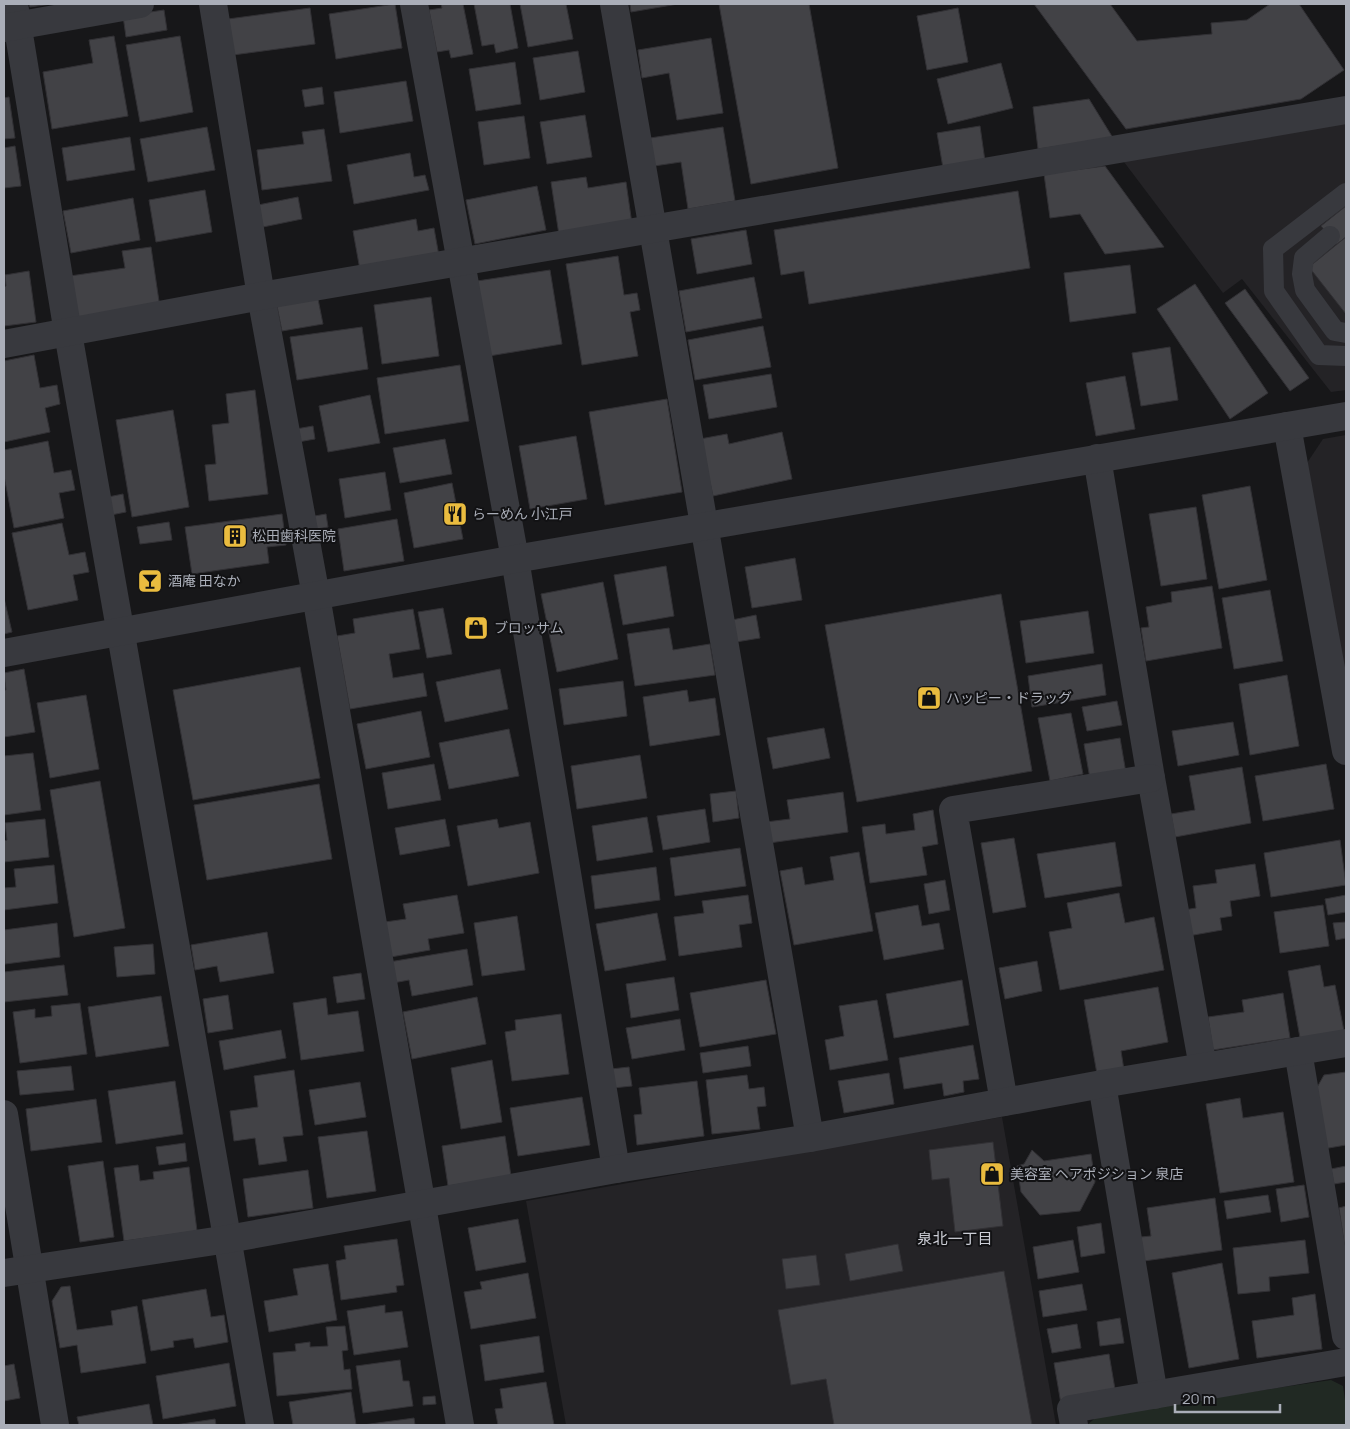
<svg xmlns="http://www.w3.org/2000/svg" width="1350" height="1429" font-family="Manrope,'Noto Sans JP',sans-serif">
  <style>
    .built { fill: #242326 }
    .green { fill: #212923 }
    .building { fill: #424246; stroke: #323135 }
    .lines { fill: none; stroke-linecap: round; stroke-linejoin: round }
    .service { stroke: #38393e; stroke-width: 20 }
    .minor { stroke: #38393e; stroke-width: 28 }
    .tertiary { stroke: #38393e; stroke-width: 28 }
    .labels { text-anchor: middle; stroke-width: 4; stroke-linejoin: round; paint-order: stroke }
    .poi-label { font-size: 14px; fill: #aaaeb8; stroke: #121214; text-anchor: start }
    .neighbourhood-label { font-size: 15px; fill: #cbcdd5; stroke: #121214 }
  </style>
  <rect width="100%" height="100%" fill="#171719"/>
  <!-- built -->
  <g class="built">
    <polygon points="1346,115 1346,390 1331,392 1242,279 1223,293 1121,158"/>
    <polygon points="1346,435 1346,683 1307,463 1323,439"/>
    <polygon points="1002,1117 1056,1425 566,1425 526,1201"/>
  </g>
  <!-- green -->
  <polygon class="green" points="1331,1380 1343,1386 1346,1407 1346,1425 1087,1425 1100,1414"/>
  <!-- building -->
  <g class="building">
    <polygon points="29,4 51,4 30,7"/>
    <polygon points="395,4 402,48 336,59 329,14"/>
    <polygon points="441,4 463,4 473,54 451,58 449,50 437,52 429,10 442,8"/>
    <polygon points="474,4 510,4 518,48 496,53 494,44 482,46"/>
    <polygon points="520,4 566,4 573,39 528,47"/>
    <polygon points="630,4 678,4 631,12"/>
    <polygon points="719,4 809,4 838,168 751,184"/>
    <polygon points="1034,4 1110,4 1137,41 1212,34 1211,23 1247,20 1270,4 1299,4 1344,70 1301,99 1126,129"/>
    <polygon points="310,8 315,44 233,55 228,19"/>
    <polygon points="958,8 968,62 927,70 917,16"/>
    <polygon points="164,10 167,30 126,37 123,16"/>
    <polygon points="114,36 128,116 52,129 43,72 93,63 89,40"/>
    <polygon points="180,36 193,112 140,122 126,45"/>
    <polygon points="711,38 723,113 677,120 669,73 642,78 638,50"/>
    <polygon points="578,51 585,92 540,100 533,58"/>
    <polygon points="515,62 521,104 476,111 469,69"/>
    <polygon points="1001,63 1013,108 948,124 937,79"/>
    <polygon points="406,81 413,121 340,133 334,92"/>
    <polygon points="322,87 324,104 305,107 302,90"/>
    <polygon points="9,97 15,138 4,139 4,98"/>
    <polygon points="1089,99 1113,138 1038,149 1033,107"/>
    <polygon points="585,115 592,157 547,164 540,122"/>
    <polygon points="524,116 530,158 484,165 478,122"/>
    <polygon points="980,126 985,161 943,168 937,133"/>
    <polygon points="207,127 215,170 148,182 140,139"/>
    <polygon points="723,127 735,201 688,209 681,162 654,166 650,138"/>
    <polygon points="324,129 332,181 262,190 257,150 304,144 302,132"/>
    <polygon points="130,137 135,170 67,181 62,148"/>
    <polygon points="15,146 21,186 4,188 4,148"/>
    <polygon points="410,153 414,177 425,175 429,190 354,204 347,165"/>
    <polygon points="1105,166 1164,247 1105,254 1080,214 1050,218 1044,174"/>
    <polygon points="586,177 588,188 626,182 632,224 559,235 551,182"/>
    <polygon points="537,186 546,230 475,244 466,200"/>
    <polygon points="205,190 212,232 156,242 149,200"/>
    <polygon points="1018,191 1030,268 809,304 804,271 781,275 774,230"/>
    <polygon points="298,197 302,219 263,227 258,205"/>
    <polygon points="133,198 140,240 71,253 63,211"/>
    <polygon points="1346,206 1346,237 1337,244 1321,226"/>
    <polygon points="416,219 418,231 434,228 439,256 360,270 353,231"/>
    <polygon points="746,230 752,264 697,274 691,239"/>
    <polygon points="1346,237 1346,314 1309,267"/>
    <polygon points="151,247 160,308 77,320 70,276 125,268 122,251"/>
    <polygon points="618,256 624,295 637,293 640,310 630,312 638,356 582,365 566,264"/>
    <polygon points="1130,265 1136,313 1070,322 1064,273"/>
    <polygon points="550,270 562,344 489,356 477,281"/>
    <polygon points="29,271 36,322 4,326 4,287 6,286 5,275"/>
    <polygon points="754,277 762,318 686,332 679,291"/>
    <polygon points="1195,284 1268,393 1230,419 1157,309"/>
    <polygon points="1245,289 1309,378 1290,391 1225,303"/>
    <polygon points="431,297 439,356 382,364 374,305"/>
    <polygon points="318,299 323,324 282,331 277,306"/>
    <polygon points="763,326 771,367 695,380 688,340"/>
    <polygon points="362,327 368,369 297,380 290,337"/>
    <polygon points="1170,347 1178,400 1141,406 1132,353"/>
    <polygon points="34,355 40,388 57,385 60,404 45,408 50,432 4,442 4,361"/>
    <polygon points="460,365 469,421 385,434 377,378"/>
    <polygon points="771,374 777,407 709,419 703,385"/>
    <polygon points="1125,376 1135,429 1096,436 1086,383"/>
    <polygon points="255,390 268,494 209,501 205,465 216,464 212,425 229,423 226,394"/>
    <polygon points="370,395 380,443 328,452 319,406"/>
    <polygon points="667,399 682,492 605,505 589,412"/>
    <polygon points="173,410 189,507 132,517 116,420"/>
    <polygon points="313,426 315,439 298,442 296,429"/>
    <polygon points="782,432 792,479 713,496 700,439 727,434 729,444"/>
    <polygon points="576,436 587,499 530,509 519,446"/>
    <polygon points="445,439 452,474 400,483 393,448"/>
    <polygon points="48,441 54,473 71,470 75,490 59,493 64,518 14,528 4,476 4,450"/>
    <polygon points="385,472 391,510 345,518 339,479"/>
    <polygon points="452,483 463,539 414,548 404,493"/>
    <polygon points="1250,486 1267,580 1219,589 1202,495"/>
    <polygon points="123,494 126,512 106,516 103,498"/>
    <polygon points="1196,507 1207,579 1161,586 1149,514"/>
    <polygon points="282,514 286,545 267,547 269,563 192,574 185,527"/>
    <polygon points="326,514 328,527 311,530 309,517"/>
    <polygon points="397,519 404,561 344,571 338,529"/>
    <polygon points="169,522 172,540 140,544 137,527"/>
    <polygon points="62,523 69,555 85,552 89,572 73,575 78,600 28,610 12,533"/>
    <polygon points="795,558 802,600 752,608 745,567"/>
    <polygon points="666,566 674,616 623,625 614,575"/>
    <polygon points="603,582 618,659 557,672 541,594"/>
    <polygon points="1212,586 1222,648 1146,661 1141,628 1149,627 1146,607 1172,602 1171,592"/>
    <polygon points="1270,590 1283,661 1234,669 1222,598"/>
    <polygon points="1001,594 1032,771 857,802 825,625"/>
    <polygon points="4,598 12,632 4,634"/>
    <polygon points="443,608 452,654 427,658 418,612"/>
    <polygon points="413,609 420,649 389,654 393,678 423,673 427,696 350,709 337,636 355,633 353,619"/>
    <polygon points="1088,611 1094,653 1026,663 1020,621"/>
    <polygon points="756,615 760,638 736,642 732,620"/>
    <polygon points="669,628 673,650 710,644 715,675 635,686 627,634"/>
    <polygon points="1102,664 1106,695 1032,707 1028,676"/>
    <polygon points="300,667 320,778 193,800 173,690"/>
    <polygon points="24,669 35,732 4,737 4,690 6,690 4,673"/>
    <polygon points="500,669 508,709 445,722 436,682"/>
    <polygon points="1287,675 1299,746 1250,755 1239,684"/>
    <polygon points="623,681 627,716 564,725 559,689"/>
    <polygon points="687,690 689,702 715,698 720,735 650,746 643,697"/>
    <polygon points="86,695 99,769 50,778 37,703"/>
    <polygon points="1117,701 1122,725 1087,731 1082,707"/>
    <polygon points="421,711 430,757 366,769 357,724"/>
    <polygon points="1071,713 1083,774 1050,781 1038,718"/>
    <polygon points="1233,722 1239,755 1178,766 1172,731"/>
    <polygon points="824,728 830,758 773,769 767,738"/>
    <polygon points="509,729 519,776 449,789 439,743"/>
    <polygon points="1120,738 1126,773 1090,779 1084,744"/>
    <polygon points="33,753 41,810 4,815 4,756"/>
    <polygon points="640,755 647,798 577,809 571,766"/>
    <polygon points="434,764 441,800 388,809 382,773"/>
    <polygon points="1326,764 1334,809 1263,821 1255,776"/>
    <polygon points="1242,767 1251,823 1175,837 1171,814 1195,810 1189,776"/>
    <polygon points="100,781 125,928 74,937 50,790"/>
    <polygon points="319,784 332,859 207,880 194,805"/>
    <polygon points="736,791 739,818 713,822 710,794"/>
    <polygon points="843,792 848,832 769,843 766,822 790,819 787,800"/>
    <polygon points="705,809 710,842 663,850 657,816"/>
    <polygon points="933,810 938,844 922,847 927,875 870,883 862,827 885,824 886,834 915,830 913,814"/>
    <polygon points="647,817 653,852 597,861 592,826"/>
    <polygon points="45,819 49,857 4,862 4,841 7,840 5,823"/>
    <polygon points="445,819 450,846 400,855 395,828"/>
    <polygon points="497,819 499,828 530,822 539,873 468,886 457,826"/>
    <polygon points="1014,838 1026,907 993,913 981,843"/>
    <polygon points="1340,840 1346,885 1271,897 1264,853"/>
    <polygon points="1115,842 1122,886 1045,898 1037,854"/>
    <polygon points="740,848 746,886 675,896 670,858"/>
    <polygon points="859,852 873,931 794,945 780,871 802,867 805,885 834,880 830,857"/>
    <polygon points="1255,864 1260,896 1230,901 1232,916 1220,918 1222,930 1188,936 1184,910 1196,908 1193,886 1217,883 1215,870"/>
    <polygon points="54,865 58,903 4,910 4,888 16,887 14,869"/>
    <polygon points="656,867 660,900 595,909 591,876"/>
    <polygon points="945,880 950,910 929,914 924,884"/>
    <polygon points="1119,893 1125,923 1154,917 1164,970 1060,990 1049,932 1072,928 1067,903"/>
    <polygon points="457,895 464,933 428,939 430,950 391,957 385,922 406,919 403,904"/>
    <polygon points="748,895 752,923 739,925 742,947 679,956 674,917 704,913 702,901"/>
    <polygon points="1346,895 1346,912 1328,915 1325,899"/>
    <polygon points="918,905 922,926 939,923 944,949 884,960 875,913"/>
    <polygon points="1323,905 1329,946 1280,953 1274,912"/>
    <polygon points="657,913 666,960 605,971 596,924"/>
    <polygon points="517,916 525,970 482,976 474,923"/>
    <polygon points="1346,922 1346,938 1336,940 1333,923"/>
    <polygon points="57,923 60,957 5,964 4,930"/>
    <polygon points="267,932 274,973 220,982 217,966 195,970 191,945"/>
    <polygon points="153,944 155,974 117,977 114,947"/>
    <polygon points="467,949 473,985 412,996 409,980 393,983 389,962"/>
    <polygon points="1037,961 1042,991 1005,999 999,968"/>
    <polygon points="64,965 68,995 4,1002 4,972"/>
    <polygon points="1320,965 1324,987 1335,985 1344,1031 1300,1038 1288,971"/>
    <polygon points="361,973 365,999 337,1003 333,977"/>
    <polygon points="674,977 679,1010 631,1018 626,984"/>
    <polygon points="766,980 776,1034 700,1047 690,993"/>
    <polygon points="962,980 969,1025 894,1038 886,994"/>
    <polygon points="1158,987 1168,1042 1121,1051 1124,1070 1097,1074 1084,1000"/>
    <polygon points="1283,993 1290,1038 1213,1050 1208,1017 1244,1012 1242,1000"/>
    <polygon points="228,995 233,1029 208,1033 203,999"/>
    <polygon points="161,996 169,1046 96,1057 88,1007"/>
    <polygon points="477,997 486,1044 412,1059 403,1012"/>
    <polygon points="326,998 328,1015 358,1011 364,1051 301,1060 293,1003"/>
    <polygon points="877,1000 888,1060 830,1070 825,1040 844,1036 839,1006"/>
    <polygon points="80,1003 87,1054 20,1063 13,1012 35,1009 35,1018 52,1016 51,1006"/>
    <polygon points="561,1014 569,1074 512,1081 505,1032 516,1030 515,1020"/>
    <polygon points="680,1019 685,1050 632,1059 626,1028"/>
    <polygon points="281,1030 286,1058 224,1070 219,1041"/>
    <polygon points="973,1045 979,1079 963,1081 964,1092 944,1096 942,1083 904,1089 899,1058"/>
    <polygon points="748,1046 751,1066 703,1073 700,1053"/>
    <polygon points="492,1060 502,1122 461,1129 451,1068"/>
    <polygon points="71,1066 74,1090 20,1095 17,1071"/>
    <polygon points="629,1067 632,1086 613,1088 611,1069"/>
    <polygon points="294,1070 303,1135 283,1137 287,1161 259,1165 255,1138 234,1141 230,1111 258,1107 254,1076"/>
    <polygon points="1346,1072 1346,1151 1346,1145 1323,1149 1315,1091 1324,1075"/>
    <polygon points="889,1073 894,1104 844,1113 838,1081"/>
    <polygon points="747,1075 749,1089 764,1087 766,1106 757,1107 760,1129 712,1134 706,1080"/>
    <polygon points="175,1081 183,1134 116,1144 108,1091"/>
    <polygon points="697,1081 704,1136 637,1145 634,1115 642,1114 639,1088"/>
    <polygon points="360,1082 366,1117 315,1125 309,1090"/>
    <polygon points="582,1097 590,1145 518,1156 510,1108"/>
    <polygon points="1240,1098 1243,1118 1283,1112 1294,1182 1220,1193 1206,1104"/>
    <polygon points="96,1099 102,1142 31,1151 26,1109"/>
    <polygon points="367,1131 376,1191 327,1198 318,1137"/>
    <polygon points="505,1136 511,1176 448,1186 442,1146"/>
    <polygon points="993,1142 1003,1226 955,1232 949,1178 932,1180 929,1150"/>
    <polygon points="185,1143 187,1161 159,1165 156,1147"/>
    <polygon points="1032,1150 1044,1161 1091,1154 1095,1182 1080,1211 1040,1215 1021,1192 1017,1166 1024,1164"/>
    <polygon points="103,1161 114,1237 80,1242 68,1166"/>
    <polygon points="138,1165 140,1181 154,1179 153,1172 189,1167 197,1231 124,1241 114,1168"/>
    <polygon points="1346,1166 1346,1182 1334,1184 1331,1169"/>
    <polygon points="308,1170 313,1208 248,1217 243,1179"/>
    <polygon points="1304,1185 1309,1217 1281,1222 1276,1189"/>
    <polygon points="1268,1195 1271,1212 1227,1219 1224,1201"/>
    <polygon points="1215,1198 1222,1250 1144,1261 1141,1237 1151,1236 1147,1208"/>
    <polygon points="1346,1206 1346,1255 1339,1208"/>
    <polygon points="518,1219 526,1262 476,1271 468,1228"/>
    <polygon points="1101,1223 1105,1253 1081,1257 1077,1227"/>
    <polygon points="397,1239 404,1285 396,1286 397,1292 341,1300 336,1261 346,1259 344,1246"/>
    <polygon points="1073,1240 1079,1272 1038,1279 1033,1247"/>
    <polygon points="1305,1240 1309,1273 1269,1277 1270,1291 1238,1294 1233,1248"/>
    <polygon points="898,1244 903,1271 850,1281 845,1254"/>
    <polygon points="816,1255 820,1285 786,1289 782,1259"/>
    <polygon points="1222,1263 1239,1359 1189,1368 1172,1273"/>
    <polygon points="328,1264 337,1320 269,1332 264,1301 298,1295 293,1269"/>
    <polygon points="1004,1271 1032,1425 834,1425 826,1379 791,1385 778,1310"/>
    <polygon points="528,1273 536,1318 471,1329 464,1292 482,1289 480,1282"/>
    <polygon points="1082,1284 1087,1310 1043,1317 1039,1291"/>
    <polygon points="70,1286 77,1330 113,1325 111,1311 137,1306 146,1363 81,1373 77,1345 60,1348 52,1301 61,1287"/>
    <polygon points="206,1289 211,1317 224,1315 228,1342 195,1348 193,1338 173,1341 174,1347 151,1351 142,1300"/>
    <polygon points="1315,1294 1322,1349 1257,1358 1252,1321 1294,1315 1292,1298"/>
    <polygon points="385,1305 385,1313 402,1311 408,1347 354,1355 347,1311"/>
    <polygon points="1120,1318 1124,1343 1100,1346 1097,1322"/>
    <polygon points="1077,1324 1081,1348 1052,1353 1047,1329"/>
    <polygon points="345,1326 348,1350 342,1351 344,1370 350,1369 352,1389 277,1396 273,1353 296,1351 295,1344 310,1342 310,1347 328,1346 326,1327"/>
    <polygon points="539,1336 544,1372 485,1381 480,1345"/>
    <polygon points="1109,1354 1116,1395 1061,1404 1054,1363"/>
    <polygon points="400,1360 403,1381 409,1381 413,1406 363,1413 356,1366"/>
    <polygon points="229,1363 236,1406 163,1419 156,1376"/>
    <polygon points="14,1364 20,1398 4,1401 4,1366"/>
    <polygon points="546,1382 554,1425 498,1425 495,1409 503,1408 500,1389"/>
    <polygon points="351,1392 356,1425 293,1425 289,1402"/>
    <polygon points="435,1396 436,1404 423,1405 423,1397"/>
    <polygon points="149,1404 153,1425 79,1425 77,1417"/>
    <polygon points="414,1418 415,1425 363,1425"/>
    <polygon points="215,1419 216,1425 175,1425"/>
  </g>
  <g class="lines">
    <!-- service -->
    <g class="service">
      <polyline points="1346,193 1273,249 1274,291 1319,355 1346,356"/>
      <polyline points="1330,236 1304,258 1302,274 1305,290 1335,331 1346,333"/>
    </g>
    <!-- minor -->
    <g class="minor">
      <polyline points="14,4 68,333 260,1425"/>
      <polyline points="213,4 261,296 316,596 460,1425"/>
      <polyline points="414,4 515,559 616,1169"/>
      <polyline points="614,4 810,1138"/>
      <polyline points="4,28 140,4"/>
      <polyline points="4,344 261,296 1346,110"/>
      <polyline points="1287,426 1346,751"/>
      <polyline points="1097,458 1151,778 1203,1067"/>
      <polyline points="1298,1051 1346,1336"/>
      <polyline points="1102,1084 1154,1395"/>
      <polyline points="1004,1102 953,810 1151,778"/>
      <polyline points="4,1114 55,1425"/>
      <polyline points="4,1273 228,1239 616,1169 810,1138 1102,1084 1346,1043"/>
      <polyline points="1074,1425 1071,1409 1346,1362"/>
    </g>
    <!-- tertiary -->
    <polyline class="tertiary" points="4,653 515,559 1346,416"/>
  </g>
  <!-- icons -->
  <defs>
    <symbol id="restaurant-square" viewBox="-11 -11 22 22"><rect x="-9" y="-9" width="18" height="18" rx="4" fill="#eabc3f" stroke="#121214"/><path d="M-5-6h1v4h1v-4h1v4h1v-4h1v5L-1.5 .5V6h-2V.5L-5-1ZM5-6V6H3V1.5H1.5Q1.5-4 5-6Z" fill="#111"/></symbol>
    <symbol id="building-square" viewBox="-11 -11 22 22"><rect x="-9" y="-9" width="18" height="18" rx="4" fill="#eabc3f" stroke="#121214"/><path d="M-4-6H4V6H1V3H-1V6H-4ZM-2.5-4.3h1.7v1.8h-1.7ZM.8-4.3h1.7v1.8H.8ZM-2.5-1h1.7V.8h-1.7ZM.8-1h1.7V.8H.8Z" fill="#111"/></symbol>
    <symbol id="bar-square" viewBox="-11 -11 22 22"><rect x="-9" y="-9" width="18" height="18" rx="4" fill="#eabc3f" stroke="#121214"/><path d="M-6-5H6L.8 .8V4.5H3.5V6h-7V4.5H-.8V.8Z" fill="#111"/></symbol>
    <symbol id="shop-square" viewBox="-11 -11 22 22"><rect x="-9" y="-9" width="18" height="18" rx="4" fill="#eabc3f" stroke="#121214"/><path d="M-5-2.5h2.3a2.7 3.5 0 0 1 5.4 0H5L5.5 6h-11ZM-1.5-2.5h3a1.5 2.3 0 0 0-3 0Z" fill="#111"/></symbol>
  </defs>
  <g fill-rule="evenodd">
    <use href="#restaurant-square" x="441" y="500" width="28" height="28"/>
    <use href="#building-square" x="221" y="522" width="28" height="28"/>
    <use href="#bar-square" x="136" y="567" width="28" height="28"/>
    <use href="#shop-square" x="462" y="614" width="28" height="28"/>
    <use href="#shop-square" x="915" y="684" width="28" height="28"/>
    <use href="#shop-square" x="978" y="1160" width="28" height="28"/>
  </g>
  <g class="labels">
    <!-- poi labels -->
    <g class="poi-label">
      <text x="472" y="519">らーめん 小江戸</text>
      <text x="252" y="541">松田歯科医院</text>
      <text x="168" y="586">酒庵 田なか</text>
      <text x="494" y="633">ブロッサム</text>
      <text x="946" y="703">ハッピー・ドラッグ</text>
      <text x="1010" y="1179">美容室 ヘアポジション 泉店</text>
    </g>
    <!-- neighbourhood labels -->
    <g class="neighbourhood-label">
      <text x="955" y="1244">泉北一丁目</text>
    </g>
  </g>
  <!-- border -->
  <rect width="1350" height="1429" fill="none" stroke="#aaaeb8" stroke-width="10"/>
  <!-- scale -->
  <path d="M1175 1404v8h105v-8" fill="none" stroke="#aaaeb8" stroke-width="2.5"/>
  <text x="1182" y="1404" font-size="15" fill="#aaaeb8" stroke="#121214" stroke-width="4" paint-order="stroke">20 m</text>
</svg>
